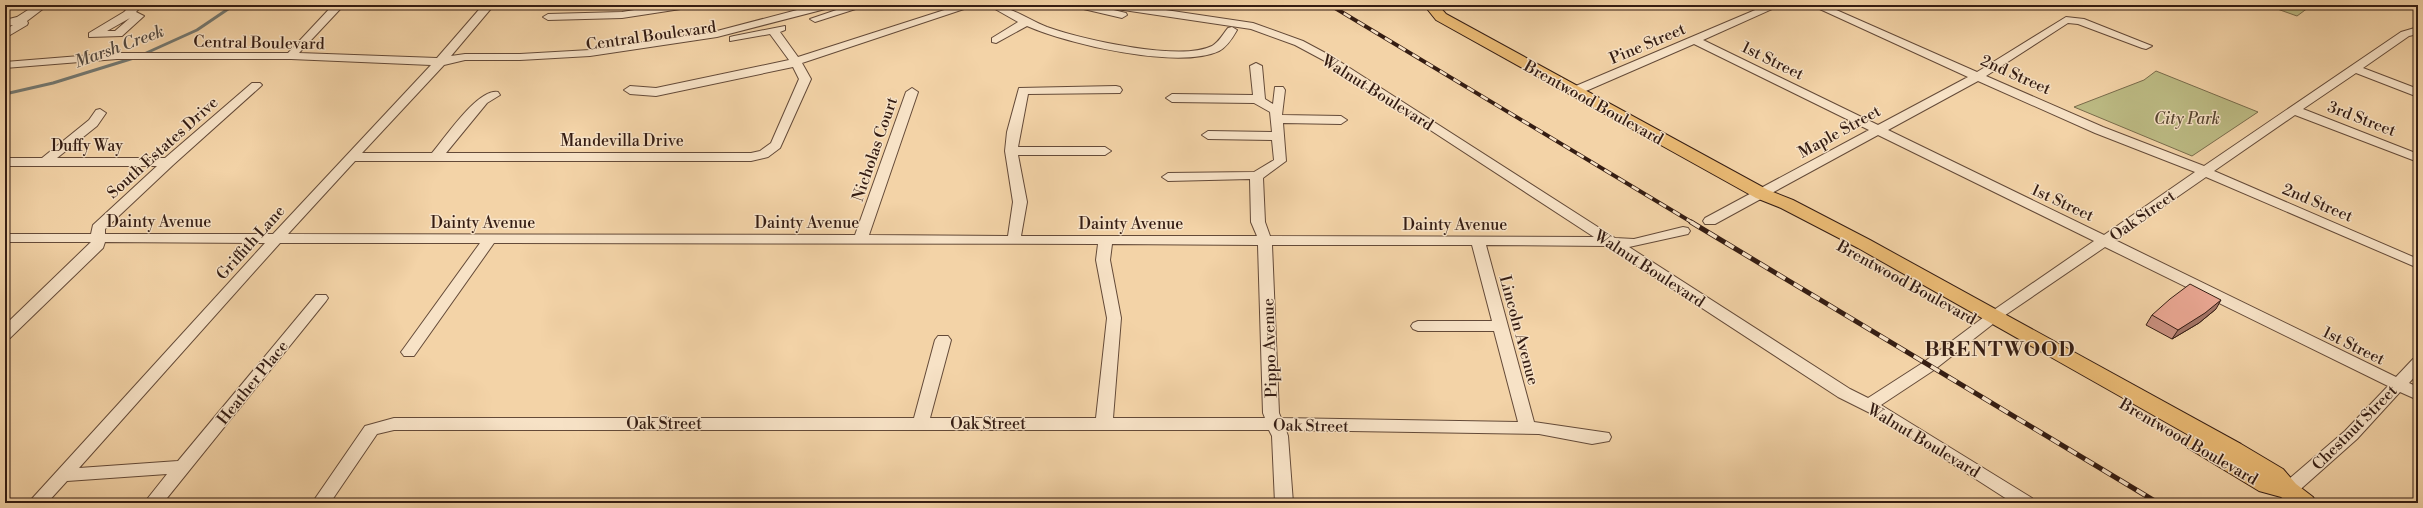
<svg xmlns="http://www.w3.org/2000/svg" width="2423" height="508" font-family="'Libre Bodoni',serif">
  <style>
    .green { fill: #bdbc85; stroke: #796c4c }
    .lines { fill: none; stroke-linecap: round; stroke-linejoin: round }
    .stream { stroke: #747972; stroke-width: 3 }
    .minor-casing { stroke: #644a38; stroke-width: 2 }
    .major-casing { stroke: #351d13; stroke-width: 2 }
    .minor { fill: #f7e2c6; fill-rule: evenodd }
    .major { fill: #eaba74; fill-rule: evenodd }
    .rail-far1-casing { stroke: #351d13; stroke-width: 4 }
    .rail-casing { stroke: #351d13; stroke-width: 5 }
    .rail-far1 { stroke: #f7e2c6; stroke-width: 2.5; stroke-dasharray: 8; stroke-linecap: butt }
    .rail { stroke: #f7e2c6; stroke-width: 3.5; stroke-dasharray: 10; stroke-linecap: butt }
    .wall { fill: #c88f7e; stroke: #351d13 }
    .shaded-wall { fill: #a37466; stroke: #351d13 }
    .building { fill: #e9a692; stroke: #351d13 }
    .labels { text-anchor: middle; stroke-width: 3; stroke-linejoin: round; paint-order: stroke }
    .street-label { font-size: 16px; fill: #351d13; stroke: #f7e2c6 }
    .park-label { font-size: 16px; font-style: italic; fill: #574530; stroke: #f7e2c6 }
    .water-label { font-size: 17px; font-style: italic; fill: #544b42; stroke: #f7e2c6 }
    .district-label { font-size: 20px; font-weight: bold; letter-spacing: 1px; fill: #351d13; stroke: #f7e2c6 }
  </style>
  <rect width="100%" height="100%" fill="#f3d3a7"/>
  <filter id="stains"><feTurbulence type="fractalNoise" baseFrequency=".005" numOctaves="4"/><feColorMatrix values="0 0 0 0 .2 0 0 0 0 .09 0 0 0 0 .02 0 0 0 .5 -.17"/></filter>
  <radialGradient id="worn" r=".72"><stop offset=".6" stop-color="#630" stop-opacity="0"/><stop offset="1" stop-color="#630" stop-opacity=".3"/></radialGradient>
  <!-- green -->
  <g class="green">
    <polygon points="2266,5 2312,5 2297,16"/>
    <polygon points="2156,71 2258,112 2192,156 2074,107 2144,80"/>
  </g>
  <g class="lines">
    <!-- stream -->
    <g class="stream">
      <polyline points="144,54 197,30 234,5"/>
      <polyline points="5,94 53,83 137,57"/>
    </g>
    <defs>
      <g id="minor">
        <polygon points="5,5 48,5 27,21 28,23 27,25 5,38 5,30 13,25 5,26 5,20 17,17 31,8 5,9"/>
        <path d="M131,5H142L136,12L144,16L122,36L89,37V33L124,12ZM130,18L115,31H107Z"/>
        <path d="M333,5H344L299,53L437,58L483,5H494L451,56L465,54H520L590,50L717,31L816,5H834L833,7L717,37L590,56L520,60H465L444,65L362,153H432C445,138 478,88 498,92L500,95L487,103L446,153H751L760,151L771,143L799,79L793,67L656,96L630,94L624,90L630,86L656,88L789,60L770,34L730,41V37L734,36L785,26V30L780,32L798,57L960,5H976L802,63L811,79L780,148L768,157L751,161H355L288,234L855,235L906,92L912,88L918,92L869,235L1008,236L1013,202L1005,151L1007,132L1019,88L1116,86L1120,87L1122,90L1120,93L1028,94L1018,147H1105L1111,151L1105,155H1018L1027,202L1021,236H1257L1251,222L1250,179L1168,181L1162,177L1168,173L1254,172L1274,160L1272,140L1208,139L1202,135L1208,131L1272,132L1270,112L1254,103L1172,102L1166,98L1172,94L1253,95L1250,66L1256,63L1262,66L1265,99L1273,104L1275,87H1283L1285,90L1282,115L1341,116L1347,120L1341,124L1283,123L1286,161L1263,178L1265,222L1270,236L1594,237L1323,60L1295,45L1251,29L1110,8L1105,5H1132L1253,23L1303,41L1331,56L1615,238L1634,239L1683,227L1688,228L1690,231L1688,234L1629,247L1850,389L1868,398L1924,362L1988,314L2094,241L1878,135L1715,224H1705L1703,221L1705,218L1869,130L1694,44L1579,94H1571L1569,91L1571,88L1767,5H1781L1703,40L1878,125L1968,77L1811,5H1825L1977,72L2066,17L2084,19L2152,46L2146,49L2142,48L2078,24L2068,23L1986,76L2103,127L2204,166L2401,32L2418,27V34L2409,36L2363,68L2418,89V97L2356,73L2303,109L2418,154V162L2295,115L2214,171L2418,259V268L2206,177L2115,240L2396,377L2413,359L2418,358V373L2409,383L2418,387V400L2400,392L2357,439L2294,495L2288,496L2282,495L2279,490L2282,485L2345,431L2388,386L2105,247L1998,320L1934,370L1881,405L2032,498L2035,503H2013L1884,420L1838,397L1607,246L1486,245L1534,422L1609,433L1611,437L1609,441L1592,444L1539,434L1286,430L1288,436L1293,503H1275L1272,436L1269,430H394L377,434L330,503H312L365,426L394,418H914L935,340L938,336H948L951,340L930,418H1096L1107,318L1096,260L1098,244L494,243L414,356H404L401,352L404,348L480,243H280L79,468L178,461L316,295H326L328,298L326,301L163,503H144L167,474L67,481L47,503H28L265,243L105,242L103,248L10,338L5,339V325L91,242H5V234H91L93,225L157,166H5V158H42L89,120L96,110L100,109L106,113L97,126L57,158H165L252,83H260L262,85L260,87L173,165L105,229V234H273L431,65L291,59H117L5,68V62L117,53H288ZM1978,81L2095,133L2195,172L2104,235L1888,130ZM1112,244L1258,245L1263,413L1265,418H1113L1121,318L1110,260ZM1272,245H1472L1492,321H1418L1413,323L1411,326L1413,329L1418,331H1494L1518,422L1281,418L1279,413Z"/>
        <polygon points="666,5 692,5 687,8 622,18 548,20 543,17 548,14 622,12"/>
        <polygon points="851,5 868,5 815,22 810,19"/>
        <path d="M988,5C1010,5 1026,19 1047,27C1081,39 1180,62 1212,46C1219,42 1223,34 1228,28L1232,27L1237,30C1233,37 1227,47 1219,51C1178,70 1068,44 1027,26L996,43L992,42V38L1018,22Z"/>
        <polygon points="1074,5 1093,5 1126,13 1127,15 1122,18 1075,7"/>
      </g>
      <polygon id="major" points="1424,5 1438,5 1446,14 1768,190 1793,200 1870,240 2241,444 2283,469 2296,484 2313,497 2316,503 2289,503 2281,497 2259,491 2188,448 2185,443 2192,437 1858,248 1781,208 1756,198 1436,20"/>
    </defs>
    <!-- minor casing -->
    <use href="#minor" class="minor-casing"/>
    <!-- major casing -->
    <use href="#major" class="major-casing"/>
    <!-- minor -->
    <use href="#minor" class="minor"/>
    <!-- major -->
    <use href="#major" class="major"/>
    <defs>
      <polyline id="rail-far1" points="1330,5 1693,223"/>
      <polyline id="rail" points="1691,222 2158,503"/>
    </defs>
    <!-- rail-far1 casing -->
    <use href="#rail-far1" class="rail-far1-casing"/>
    <!-- rail casing -->
    <use href="#rail" class="rail-casing"/>
    <!-- rail-far1 -->
    <use href="#rail-far1" class="rail-far1"/>
    <!-- rail -->
    <use href="#rail" class="rail"/>
  </g>
  <!-- wall -->
  <polygon class="wall" points="2216,309 2199,323 2172,339 2146,325 2152,315"/>
  <!-- shaded-wall -->
  <polygon class="shaded-wall" points="2221,300 2216,309 2199,323 2172,339 2178,330"/>
  <!-- building -->
  <polygon class="building" points="2190,284 2221,300 2205,313 2178,330 2152,315 2170,299"/>
  <g class="labels">
    <!-- street labels -->
    <g class="street-label">
      <text transform="translate(651 35) rotate(-8)" y="6">Central Boulevard</text>
      <text transform="translate(259 42) rotate(1)" y="6">Central Boulevard</text>
      <text transform="translate(1647 43) rotate(-23)" y="6">Pine Street</text>
      <text transform="translate(1773 60) rotate(26)" y="6">1st Street</text>
      <text transform="translate(2016 74) rotate(24)" y="6">2nd Street</text>
      <text transform="translate(1378 92) rotate(32)" y="6">Walnut Boulevard</text>
      <text transform="translate(1594 102) rotate(29)" y="6">Brentwood Boulevard</text>
      <text transform="translate(2362 118) rotate(21)" y="6">3rd Street</text>
      <text transform="translate(1839 131) rotate(-29)" y="6">Maple Street</text>
      <text x="622" y="146">Mandevilla Drive</text>
      <text x="87" y="151">Duffy Way</text>
      <text transform="translate(162 147) rotate(-42)" y="6">South Estates Drive</text>
      <text transform="translate(874 149) rotate(-71)" y="6">Nicholas Court</text>
      <text transform="translate(2063 202) rotate(25)" y="6">1st Street</text>
      <text transform="translate(2318 202) rotate(23)" y="6">2nd Street</text>
      <text transform="translate(2142 215) rotate(-35)" y="6">Oak Street</text>
      <text x="159" y="227">Dainty Avenue</text>
      <text x="483" y="228">Dainty Avenue</text>
      <text x="807" y="228">Dainty Avenue</text>
      <text x="1131" y="229">Dainty Avenue</text>
      <text x="1455" y="230">Dainty Avenue</text>
      <text transform="translate(250 242) rotate(-48)" y="6">Griffith Lane</text>
      <text transform="translate(1650 268) rotate(33)" y="6">Walnut Boulevard</text>
      <text transform="translate(1907 282) rotate(29)" y="6">Brentwood Boulevard</text>
      <text transform="translate(1520 330) rotate(75)" y="6">Lincoln Avenue</text>
      <text transform="translate(2354 345) rotate(26)" y="6">1st Street</text>
      <text transform="translate(1269 348) rotate(-92)" y="6">Pippo Avenue</text>
      <text transform="translate(252 382) rotate(-51)" y="6">Heather Place</text>
      <text x="664" y="429">Oak Street</text>
      <text x="988" y="429">Oak Street</text>
      <text transform="translate(1311 425) rotate(1)" y="6">Oak Street</text>
      <text transform="translate(2354 427) rotate(-45)" y="6">Chestnut Street</text>
      <text transform="translate(1924 440) rotate(31)" y="6">Walnut Boulevard</text>
      <text transform="translate(2189 441) rotate(30)" y="6">Brentwood Boulevard</text>
    </g>
    <!-- park labels -->
    <g class="park-label">
      <text x="2187" y="124">City Park</text>
    </g>
    <!-- water labels -->
    <g class="water-label">
      <text transform="translate(119 46) rotate(-20)" y="6">Marsh Creek</text>
    </g>
    <!-- district labels -->
    <g class="district-label">
      <text x="2000" y="356">BRENTWOOD</text>
    </g>
  </g>
  <!-- margin -->
  <rect width="2423" height="508" fill="none" stroke="#f3d3a7" stroke-width="20"/>
  <rect x="6" y="6" width="2411" height="496" fill="none" stroke="#351d13" stroke-width="2"/>
  <rect x="10" y="10" width="2403" height="488" fill="none" stroke="#351d13"/>
  <rect width="100%" height="100%" filter="url(#stains)"/>
  <rect width="100%" height="100%" fill="url(#worn)"/>
</svg>
